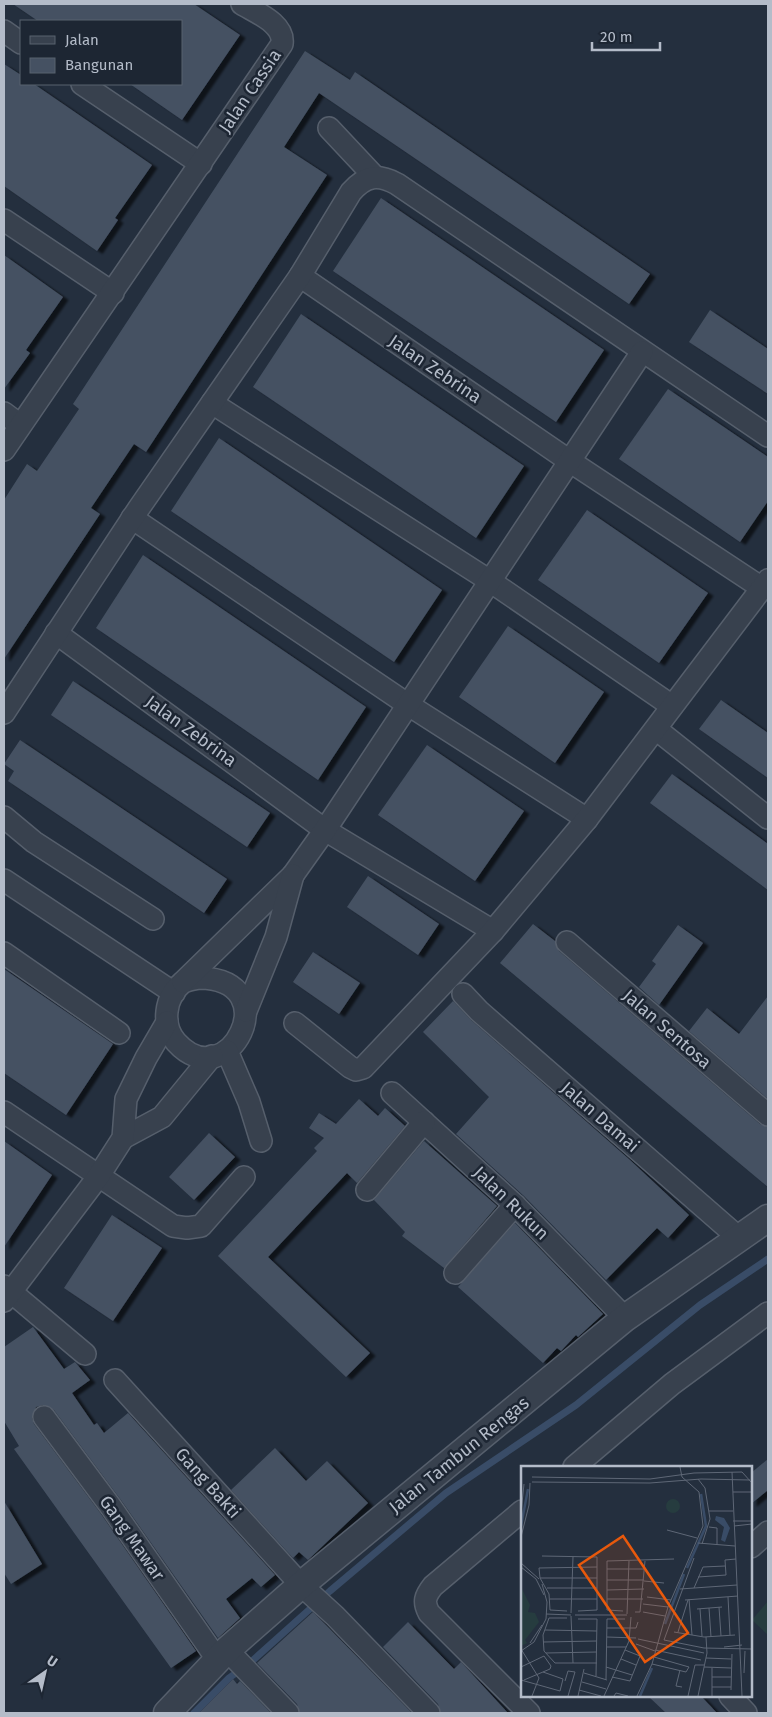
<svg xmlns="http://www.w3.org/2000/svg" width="772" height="1717" font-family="'Fira Sans',sans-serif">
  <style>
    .pitch { fill: #263c3f }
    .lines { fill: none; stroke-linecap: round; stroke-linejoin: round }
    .stream { stroke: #394c67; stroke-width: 7 }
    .building { fill: #455162; filter: url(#shadow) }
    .minor-casing { stroke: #565f6c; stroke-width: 24 }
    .tertiary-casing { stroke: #565f6c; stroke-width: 29 }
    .minor { stroke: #38414e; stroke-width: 21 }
    .tertiary { stroke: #38414e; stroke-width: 26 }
    .labels { text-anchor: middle; stroke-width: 5; stroke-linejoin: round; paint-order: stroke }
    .street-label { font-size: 18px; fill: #b4bcc9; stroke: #1d2633 }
    .inset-river { fill: none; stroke: #394c67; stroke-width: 2.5 }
    .inset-road { fill: none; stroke: #5e6776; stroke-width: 1 }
    .view { fill: #e8590c; fill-opacity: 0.15; stroke: #e8590c; stroke-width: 2.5 }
    .inset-edge { fill: none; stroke: #b4bcc9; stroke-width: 2.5 }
  </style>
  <defs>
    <filter id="shadow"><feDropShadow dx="5.5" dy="3" stdDeviation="1" flood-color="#0009"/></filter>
  </defs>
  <rect width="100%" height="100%" fill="#242f3e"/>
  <!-- pitch -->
  <polygon class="pitch" points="768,1601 768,1635 752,1620"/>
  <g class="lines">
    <!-- stream -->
    <polyline class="stream" points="194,1713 229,1678 251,1662 330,1591 446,1493 576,1405 700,1305 768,1259"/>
  </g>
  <!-- building -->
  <g class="building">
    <polygon points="13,4 194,4 240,35 182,120 130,84 181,84 181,21 38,21"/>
    <polygon points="305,51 350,80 355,72 650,274 629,304 319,93 284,147 327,175 146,452 134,444 91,508 100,514 4,659 4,500 27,464 37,471 79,409 73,404"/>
    <polygon points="4,64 21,75 21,84 34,84 152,165 115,218 118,220 97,251 4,186"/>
    <polygon points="381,198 604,350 556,422 333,271"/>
    <polygon points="4,255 63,297 26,350 30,353 4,389"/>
    <polygon points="710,310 768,349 768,394 689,342"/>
    <polygon points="301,314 524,466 476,538 253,387"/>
    <polygon points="668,389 768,457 768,501 740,542 619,459"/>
    <polygon points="219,438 442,590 394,662 171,511"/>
    <polygon points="587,510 708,593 659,663 538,580"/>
    <polygon points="143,555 366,707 318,780 96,628"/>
    <polygon points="508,626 604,692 555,763 459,697"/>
    <polygon points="73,681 270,813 247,847 51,715"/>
    <polygon points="721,700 768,733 768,778 699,729"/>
    <polygon points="20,740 227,879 204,913 8,781 14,771 4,764"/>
    <polygon points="427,745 524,811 475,881 378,815"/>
    <polygon points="672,774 768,844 768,890 650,803"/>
    <polygon points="368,876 439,924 418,955 347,907"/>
    <polygon points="533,924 555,941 559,951 760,1124 768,1127 768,1187 500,963"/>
    <polygon points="678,925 703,943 659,1005 639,987 656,964 652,961"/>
    <polygon points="313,952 360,983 339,1014 293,982"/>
    <polygon points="4,969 113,1044 66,1115 4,1073"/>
    <polygon points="768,996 768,1099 689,1031 707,1008 739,1034"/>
    <polygon points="453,1001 471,1020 630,1160 689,1215 668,1238 657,1228 606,1280 524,1196 456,1134 489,1097 423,1032"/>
    <polygon points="359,1099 378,1116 385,1108 405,1126 357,1183 347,1173 268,1257 370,1353 346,1377 218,1256 317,1151 314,1148 324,1138 309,1128 319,1113 336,1124"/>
    <polygon points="209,1133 235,1157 194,1200 169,1177"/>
    <polygon points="4,1141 52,1175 4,1247"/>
    <polygon points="424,1141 497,1206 444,1268 402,1236 405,1232 374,1200"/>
    <polygon points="112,1215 162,1248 113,1321 64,1288"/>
    <polygon points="515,1223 603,1314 578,1337 576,1335 561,1351 557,1348 543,1363 458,1287"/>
    <polygon points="33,1327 64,1369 75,1362 90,1380 72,1393 94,1425 97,1423 104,1433 128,1413 275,1575 261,1587 252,1578 226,1599 240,1618 218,1638 121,1500 54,1410 43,1405 36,1407 32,1418 34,1424 101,1514 196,1651 171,1668 14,1449 19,1446 4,1421 4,1347"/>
    <polygon points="275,1448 306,1481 327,1461 368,1503 308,1560 299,1552 293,1558 231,1490"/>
    <polygon points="768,1459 768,1490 751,1504 751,1473"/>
    <polygon points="4,1501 42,1564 11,1584 4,1573"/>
    <polygon points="313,1612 326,1625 412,1713 300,1713 297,1704 257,1663"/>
    <polygon points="408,1622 454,1669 461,1662 508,1713 441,1713 438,1704 383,1647"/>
    <polygon points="233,1679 237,1684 240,1681 271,1713 199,1713"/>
    <polygon points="648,1696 701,1696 717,1713 666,1713"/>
  </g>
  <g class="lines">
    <defs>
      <g id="minor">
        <polyline points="4,31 21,43"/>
        <polyline points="82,84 201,164"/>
        <polyline points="329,128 374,176"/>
        <polyline points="4,220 113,293"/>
        <polyline points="300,276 571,462 762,588"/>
        <polyline points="212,403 490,581 672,706"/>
        <polyline points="4,413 20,425"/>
        <path d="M4,450L282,44C285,24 257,13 242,4"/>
        <polyline points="132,518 407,704 587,819"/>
        <polyline points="56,633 325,830 493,931"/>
        <path d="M4,713L139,508L300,276L351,192C366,175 378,174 397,184L768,436"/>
        <polyline points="656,729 768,818"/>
        <polyline points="4,817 34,842 153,919"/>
        <polyline points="4,880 174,993"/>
        <polyline points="567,942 768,1115"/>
        <polyline points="4,953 119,1033"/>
        <path d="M200,978C289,980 228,1100 176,1042C161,1025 165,997 182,983C187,980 195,979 200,978Z"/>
        <polyline points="183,982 293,875 325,830 642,352"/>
        <polyline points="463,994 479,1011 739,1238"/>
        <polyline points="246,1011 276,937 293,875"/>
        <polyline points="295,1023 350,1067 356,1070 363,1068 493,931 587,819 768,580"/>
        <polyline points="227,1051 249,1102 261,1141"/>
        <polyline points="392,1093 515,1205 625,1318"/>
        <polyline points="4,1112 173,1226 187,1228 201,1226 244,1177"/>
        <polyline points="123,1138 162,1117 212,1056"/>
        <polyline points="367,1190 424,1122"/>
        <polyline points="455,1273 515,1205"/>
        <polyline points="4,1286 85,1354"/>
        <polyline points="4,1301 98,1177 123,1138 126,1099 146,1058 167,1022"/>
        <polyline points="115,1380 301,1585 335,1616 429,1713"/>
        <polyline points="44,1417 111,1507 217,1659"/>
        <polyline points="574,1467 672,1384 768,1313"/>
        <path d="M522,1511L433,1586C425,1596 423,1602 429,1613L529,1713"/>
        <polyline points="751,1547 768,1532"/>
        <polyline points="227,1650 288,1713"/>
        <polyline points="730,1696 746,1713"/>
      </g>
      <polyline id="tertiary" points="167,1713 227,1650 301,1585 625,1318 768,1218"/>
    </defs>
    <!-- minor casing -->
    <use href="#minor" class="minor-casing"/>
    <!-- tertiary casing -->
    <use href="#tertiary" class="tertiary-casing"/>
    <!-- minor -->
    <use href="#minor" class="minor"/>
    <!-- tertiary -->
    <use href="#tertiary" class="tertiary"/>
  </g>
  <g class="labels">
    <!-- street labels -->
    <g class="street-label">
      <text transform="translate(250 91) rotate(-56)" y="6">Jalan Cassia</text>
      <text transform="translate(435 369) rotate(34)" y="6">Jalan Zebrina</text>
      <text transform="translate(191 731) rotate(36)" y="6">Jalan Zebrina</text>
      <text transform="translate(667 1029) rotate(41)" y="6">Jalan Sentosa</text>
      <text transform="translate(600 1117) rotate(41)" y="6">Jalan Damai</text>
      <text transform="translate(511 1203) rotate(44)" y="6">Jalan Rukun</text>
      <text transform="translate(459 1455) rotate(-39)" y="6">Jalan Tambun Rengas</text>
      <text transform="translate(208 1483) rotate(48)" y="6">Gang Bakti</text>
      <text transform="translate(132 1538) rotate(55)" y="6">Gang Mawar</text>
    </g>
  </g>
  <!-- overview -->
  <g transform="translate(521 1466)">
    <rect width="231" height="231" fill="#242f3e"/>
    <path d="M1,123L9,139L7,146L14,147L18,156L4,174L6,177L0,180Z" fill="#263c3f"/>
    <path d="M145 40a7 7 0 1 1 14 0a7 7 0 1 1-14 0Z" fill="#263c3f"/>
    <path d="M195,50L203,52L209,62L204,76L200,74L203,61L194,54Z" fill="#394c67"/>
    <path class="inset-river" d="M0,60L7,23M166,102L185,60L180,28M144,158L163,108M119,230L131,202"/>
    <path class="inset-road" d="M211,6L221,230M11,11L129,13L173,7L221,6L231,17M177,13L184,22L189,53L181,78M11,16L129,17L180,13L229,14M212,26H231M188,45H212M0,47L3,18M212,55H231M213,60L231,58M188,61L196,62V79M146,64L176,72M0,71L8,39L9,17M177,77L214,80M21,90L76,91V144L57,145M173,92L143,174L183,182L231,183M0,97L18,113M0,101L15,113L23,129M86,103H124M177,111L205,109L204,94L215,93M19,112H76M86,114H123M123,115L143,117M26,122H76M173,122L182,101L204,100M159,123L216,119M86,124L123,123M126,131L150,134M207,131L209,169M29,133H76M86,133H122M168,133L171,169M164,134L217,130M122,138L147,141M198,141L200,170M188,142L190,171M176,143L201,141M179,143L181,170M46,145L29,144L28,128L19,112L18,102L76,101M102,145L86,144V95L153,93M114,146H119L124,95M122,146L144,150M50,147L52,91M25,148L50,149M106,148L108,95M54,149H106M50,150L52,197M46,152H28L22,169L23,185L34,197H76M57,153H76L75,210M86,162H115L117,156M24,164L76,165M153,166L183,171L214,169M157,166L167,134M86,171L115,172M117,173L183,187M22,176L76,175M9,177L21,159M115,178L134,185M86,181H105M203,181L221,179M0,183L18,212L11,230M134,184L180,194M0,185L13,176L25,153L26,136L21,118M25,187L76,186M185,192L210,193M100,193L115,199M131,198L165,206L168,201L133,191M0,201L23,190L30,200L29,203L3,214M85,201L111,209M183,201L210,202M159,204L155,220L161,221M63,207L86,214M223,207L224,185M91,211L109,215L119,190L104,184M191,211H210M85,213L86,153H104M0,214L39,225L42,213L22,206M44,215L47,205L54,206L47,230M61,216L85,223M191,221H210M58,224L80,230M210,224L211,188M57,230L63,203M83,230L108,175L110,151M93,230L95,227L107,230M116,230L131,198L147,141L182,60L178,26L161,11L159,1M167,230L174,199H183M177,230L186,187L185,171M191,230V202"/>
    <path class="view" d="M102,70L167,167L124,196L58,99Z"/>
    <rect width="231" height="231" class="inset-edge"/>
  </g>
  <!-- border -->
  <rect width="772" height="1717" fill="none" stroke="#b4bcc9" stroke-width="10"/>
  <!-- legend -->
  <rect x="20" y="20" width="162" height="65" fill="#1d2633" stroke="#59626f"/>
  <rect x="30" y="36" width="25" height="8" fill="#38414e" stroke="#59626f"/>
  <text x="65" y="45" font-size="15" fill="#b4bcc9">Jalan</text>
  <rect x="30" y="58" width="25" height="15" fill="#455162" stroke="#59626f"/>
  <text x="65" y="70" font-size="15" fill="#b4bcc9">Bangunan</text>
  <!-- north arrow -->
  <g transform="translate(45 1672) rotate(34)" stroke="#1d2633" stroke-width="4" paint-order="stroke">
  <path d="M0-4L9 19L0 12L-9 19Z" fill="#b4bcc9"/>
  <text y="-8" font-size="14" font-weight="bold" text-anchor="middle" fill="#b4bcc9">U</text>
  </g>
  <!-- scale -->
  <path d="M592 42v8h68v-8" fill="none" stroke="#b4bcc9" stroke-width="2.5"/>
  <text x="600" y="42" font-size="15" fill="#b4bcc9" stroke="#1d2633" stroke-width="4" paint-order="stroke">20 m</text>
</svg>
